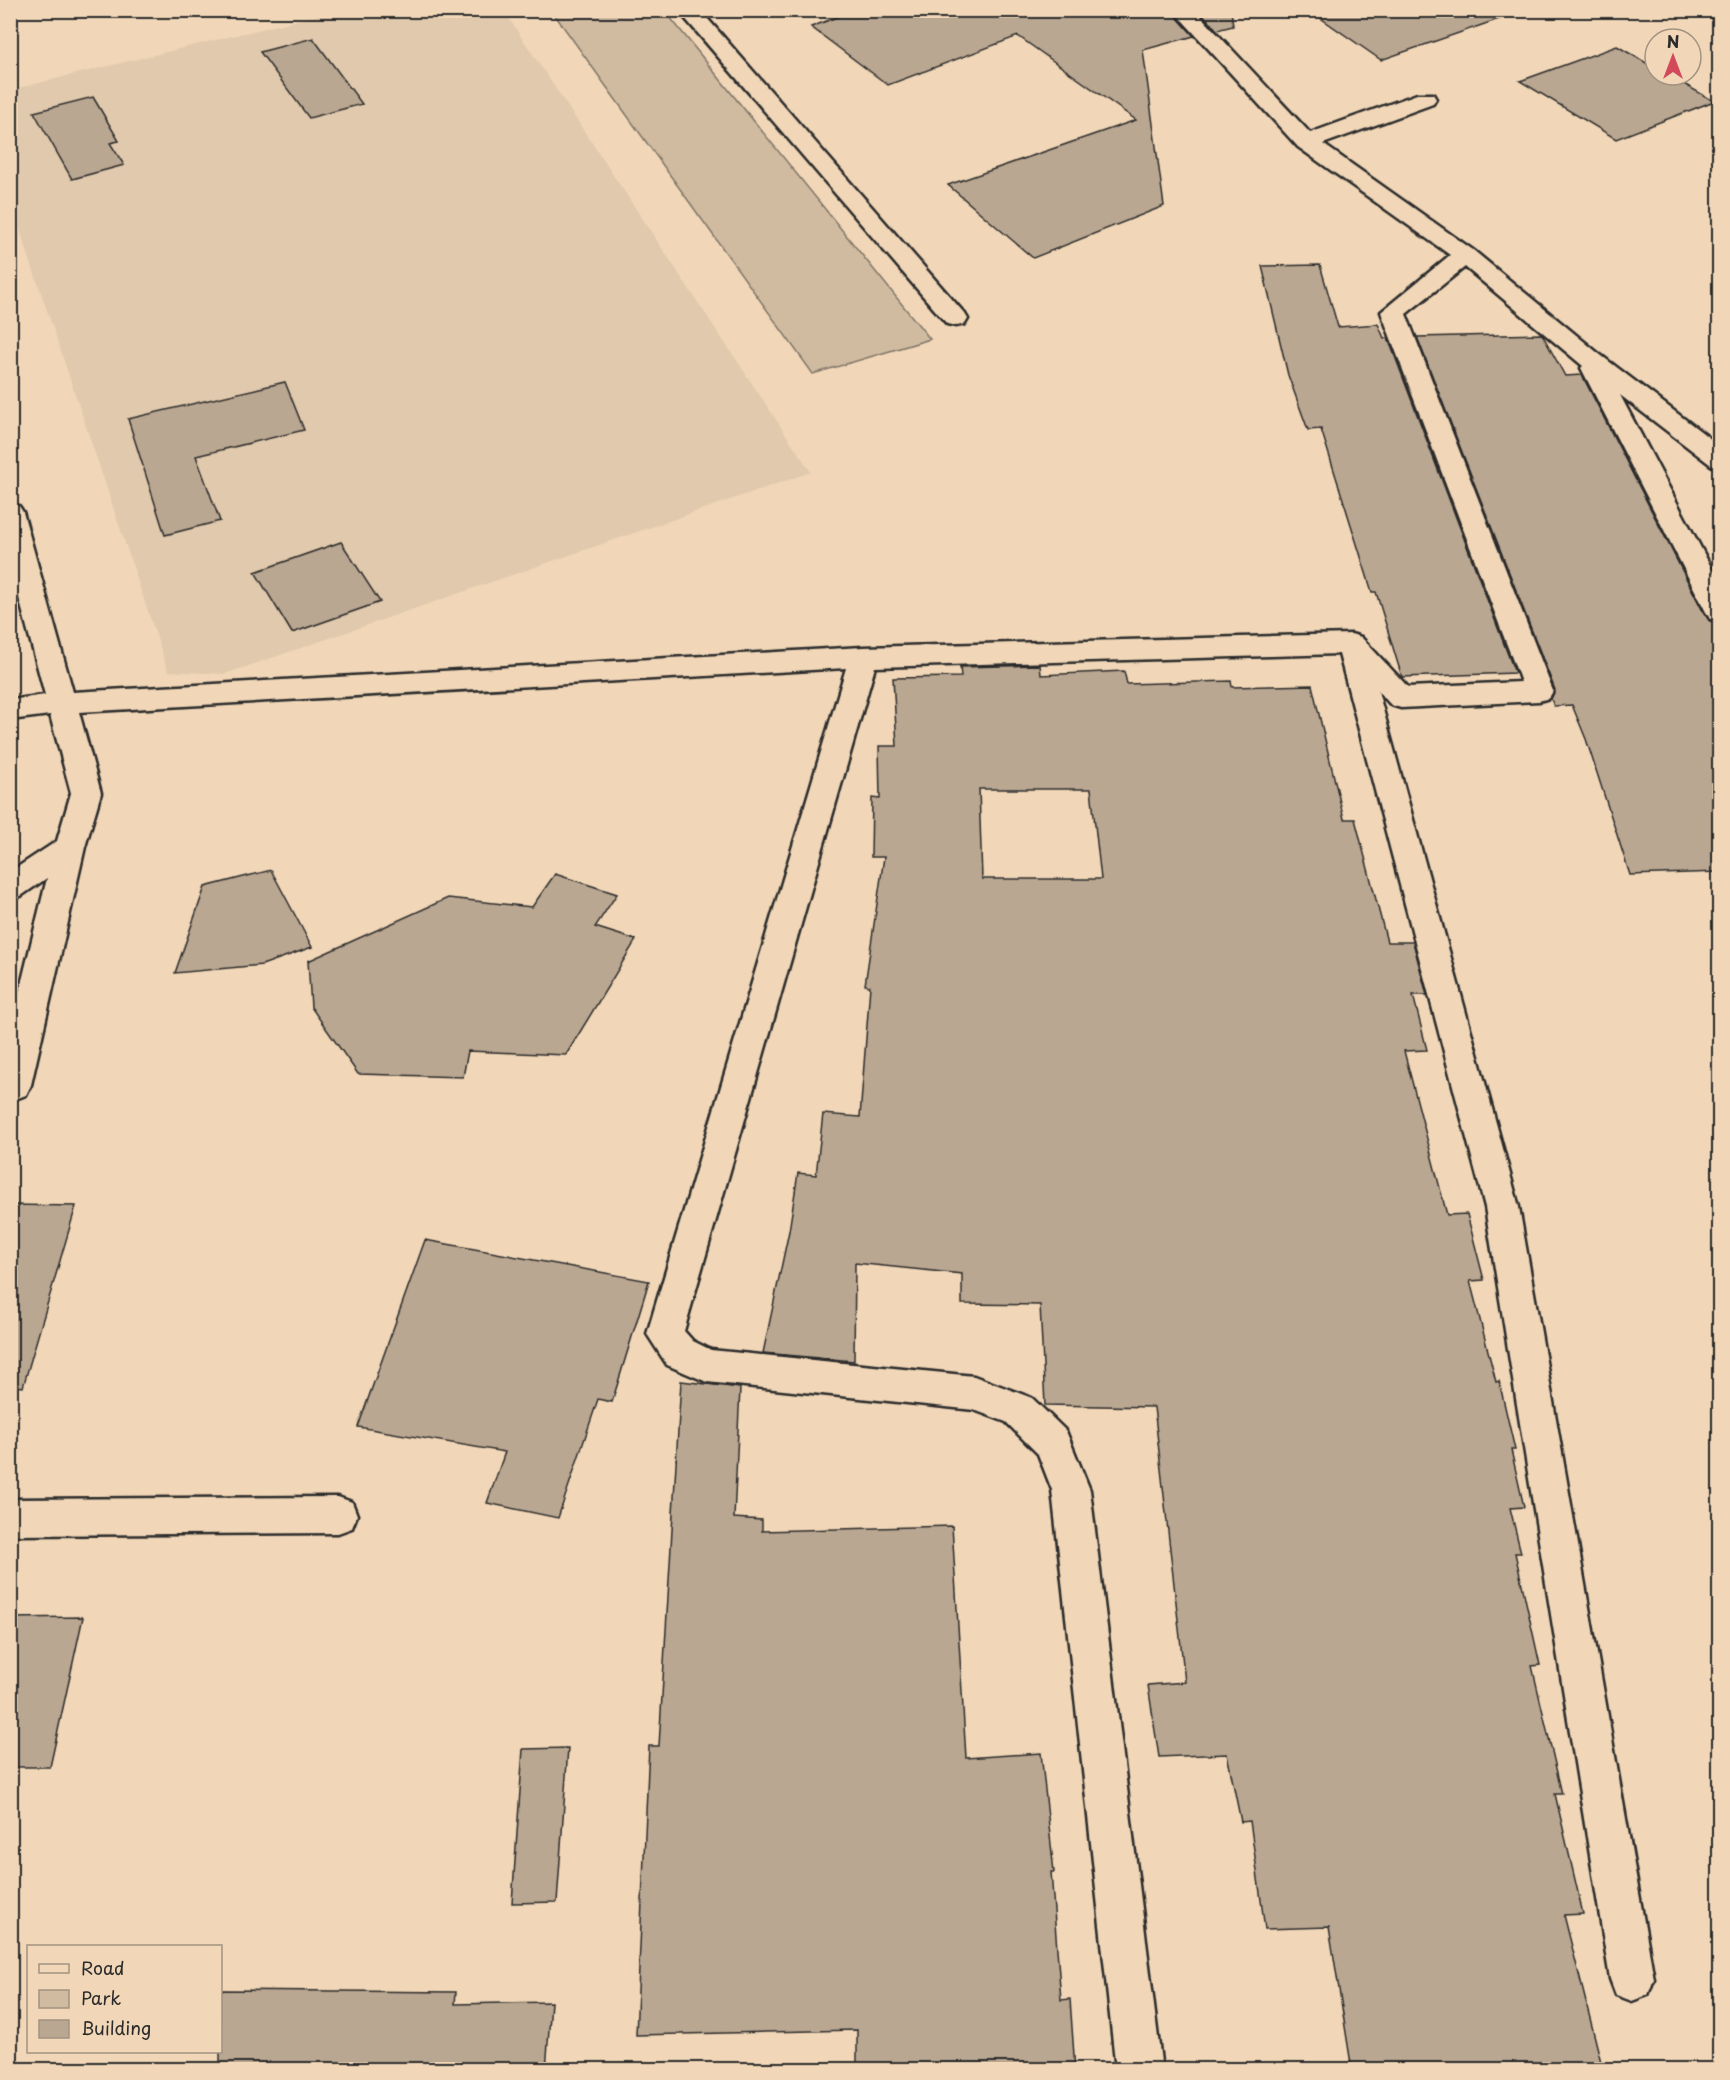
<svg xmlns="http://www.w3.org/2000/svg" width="1730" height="2080" font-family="'Playpen Sans',sans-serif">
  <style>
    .built { fill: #e0c9ac }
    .green { fill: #d0bba0; stroke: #7e7366; stroke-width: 1.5 }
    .building { fill: #baa791; stroke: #2b2b2b; stroke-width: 1.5; fill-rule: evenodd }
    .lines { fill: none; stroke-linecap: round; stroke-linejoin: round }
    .minor-casing { stroke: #2b2b2b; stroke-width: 5 }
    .minor { fill: #f1d7b8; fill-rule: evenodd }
  </style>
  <rect width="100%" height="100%" fill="#f1d7b8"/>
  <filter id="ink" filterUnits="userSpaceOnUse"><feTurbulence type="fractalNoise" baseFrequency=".0167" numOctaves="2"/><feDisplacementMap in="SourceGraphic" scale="12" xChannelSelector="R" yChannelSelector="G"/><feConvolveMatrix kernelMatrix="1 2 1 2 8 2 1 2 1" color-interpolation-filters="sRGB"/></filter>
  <g filter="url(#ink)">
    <!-- built -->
    <polygon class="built" points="335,11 504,11 811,472 225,674 168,671 11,203 10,90"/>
    <!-- green -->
    <polygon class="green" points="552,11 665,11 930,339 813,374"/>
    <!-- building -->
    <g class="building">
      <polygon points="855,10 1171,10 1194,36 1143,50 1164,206 1033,258 948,185 1136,120 1018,36 888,85 811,27"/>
      <polygon points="1199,10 1231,10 1233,26 1217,30"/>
      <polygon points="1309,10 1500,10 1502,18 1381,60"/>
      <polygon points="313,38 362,104 309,118 260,52"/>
      <polygon points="1617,46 1655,68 1655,75 1668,75 1714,101 1616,139 1520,81"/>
      <polygon points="93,97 119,141 110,143 124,165 72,179 34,112"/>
      <polygon points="1320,265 1338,327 1378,324 1384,338 1388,338 1515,673 1402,677 1376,592 1372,592 1321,429 1308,430 1288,375 1262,266"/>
      <polygon points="1542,334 1565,376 1582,375 1704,613 1710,621 1719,623 1719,872 1630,875 1586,739 1572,705 1554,706 1551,699 1555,690 1417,337"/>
      <polygon points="285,382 304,430 196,456 220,521 165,535 128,419"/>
      <polygon points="341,542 380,602 292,633 255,572"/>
      <path d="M1040,665L1041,675L1124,671L1127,684L1231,681L1232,687L1312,685L1344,819H1355L1387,942H1413L1427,995H1413L1427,1050L1404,1051L1447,1215L1467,1214L1484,1280L1470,1281L1496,1382L1499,1381L1515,1450H1511L1524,1507L1510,1508L1521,1553H1515L1540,1665L1532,1666L1562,1794H1555L1583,1914L1564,1915L1603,2070H1352L1329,1927L1265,1929L1250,1821L1241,1822L1227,1754L1159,1757L1148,1685L1185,1682L1154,1407L1045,1405L1040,1305L962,1304V1274L855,1263L854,1361L763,1353L789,1231L798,1173L816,1175L823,1114L860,1117L870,986L865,985L884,857H871L872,798L880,799L879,746H897L893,678L961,677L960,667ZM979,789H1091L1101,879H982Z"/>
      <polygon points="271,870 312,947 262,965 175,973 205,887"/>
      <polygon points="555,874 617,894 595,927 636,940 566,1055 468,1051 463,1077 358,1074 311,1007 308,961 448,898 532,907"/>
      <polygon points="10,1205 76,1206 23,1387 10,1385"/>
      <polygon points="425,1240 649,1281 612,1402 598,1399 558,1518 487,1503 505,1452 358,1427"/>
      <polygon points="681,1381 740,1388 734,1518 762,1520 762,1531 952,1526 966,1758 1041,1753 1054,1872 1051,1872 1061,2000 1070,1999 1075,2070 857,2070 857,2030 636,2035 649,1746 659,1746"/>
      <polygon points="83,1617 50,1767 10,1767 10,1618"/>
      <polygon points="568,1748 557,1902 512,1903 523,1749"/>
      <polygon points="220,1990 456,1992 455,2004 551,2002 546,2070 220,2070"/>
    </g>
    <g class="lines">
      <defs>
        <g id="minor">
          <polygon points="678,10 700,10 965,314 968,319 965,324 956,326 947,324"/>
          <polygon points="1173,10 1195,10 1310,133 1417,94 1433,94 1436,99 1433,104 1323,144 1473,250 1598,353 1720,446 1720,467 1711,465 1620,395 1720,584 1720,621 1710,619 1706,612 1581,368 1583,366 1465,267 1406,314 1553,691 1549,698 1539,701 1401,708 1391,705 1378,691 1519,1207 1654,1979 1648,1995 1632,2001 1616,1995 1610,1979 1485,1207 1339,654 875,667 684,1331 693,1341 711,1350 974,1376 1032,1398 1066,1431 1090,1490 1162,2070 1116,2070 1052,1490 1038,1454 1006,1422 974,1410 707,1382 667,1365 647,1334 846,668 79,712 101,793 85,847 31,1085 26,1095 10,1101 10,1030 47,878 21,896 10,900 10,872 57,841 71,793 50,715 10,720 10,700 45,695 10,564 10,503 19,506 23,512 73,692 863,647 1351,634 1361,637 1408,687 1521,682 1381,312 1450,255 1298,147"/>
          <polygon points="338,1497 352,1502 357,1515 352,1528 338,1533 10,1535 10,1499"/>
        </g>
      </defs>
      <!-- minor casing -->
      <use href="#minor" class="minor-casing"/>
      <!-- minor -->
      <use href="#minor" class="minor"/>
    </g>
  </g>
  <!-- margin -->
  <rect width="1730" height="2080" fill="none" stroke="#f1d7b8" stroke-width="36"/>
  <rect x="18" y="18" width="1694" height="2044" fill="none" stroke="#2b2b2b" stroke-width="2" filter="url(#ink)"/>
  <!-- legend -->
  <rect x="27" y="1945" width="195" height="108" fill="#f1d7b8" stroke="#a29280" stroke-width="1.5"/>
  <rect x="39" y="1964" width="30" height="9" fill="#f1d7b8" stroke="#a29280" stroke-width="1.5"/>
  <text x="81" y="1975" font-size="18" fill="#2b2b2b">Road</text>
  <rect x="39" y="1990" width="30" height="18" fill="#d0bba0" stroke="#a29280" stroke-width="1.5"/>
  <text x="81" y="2005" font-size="18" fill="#2b2b2b">Park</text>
  <rect x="39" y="2020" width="30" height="18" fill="#baa791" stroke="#a29280" stroke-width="1.5"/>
  <text x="81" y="2035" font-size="18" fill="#2b2b2b">Building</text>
  <!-- north arrow -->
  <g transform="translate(1673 57)"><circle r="28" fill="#f1d7b8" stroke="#a29280" stroke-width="1.5"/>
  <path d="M0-4.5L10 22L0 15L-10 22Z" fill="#d1495b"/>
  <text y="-9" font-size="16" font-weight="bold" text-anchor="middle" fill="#2b2b2b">N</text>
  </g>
</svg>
